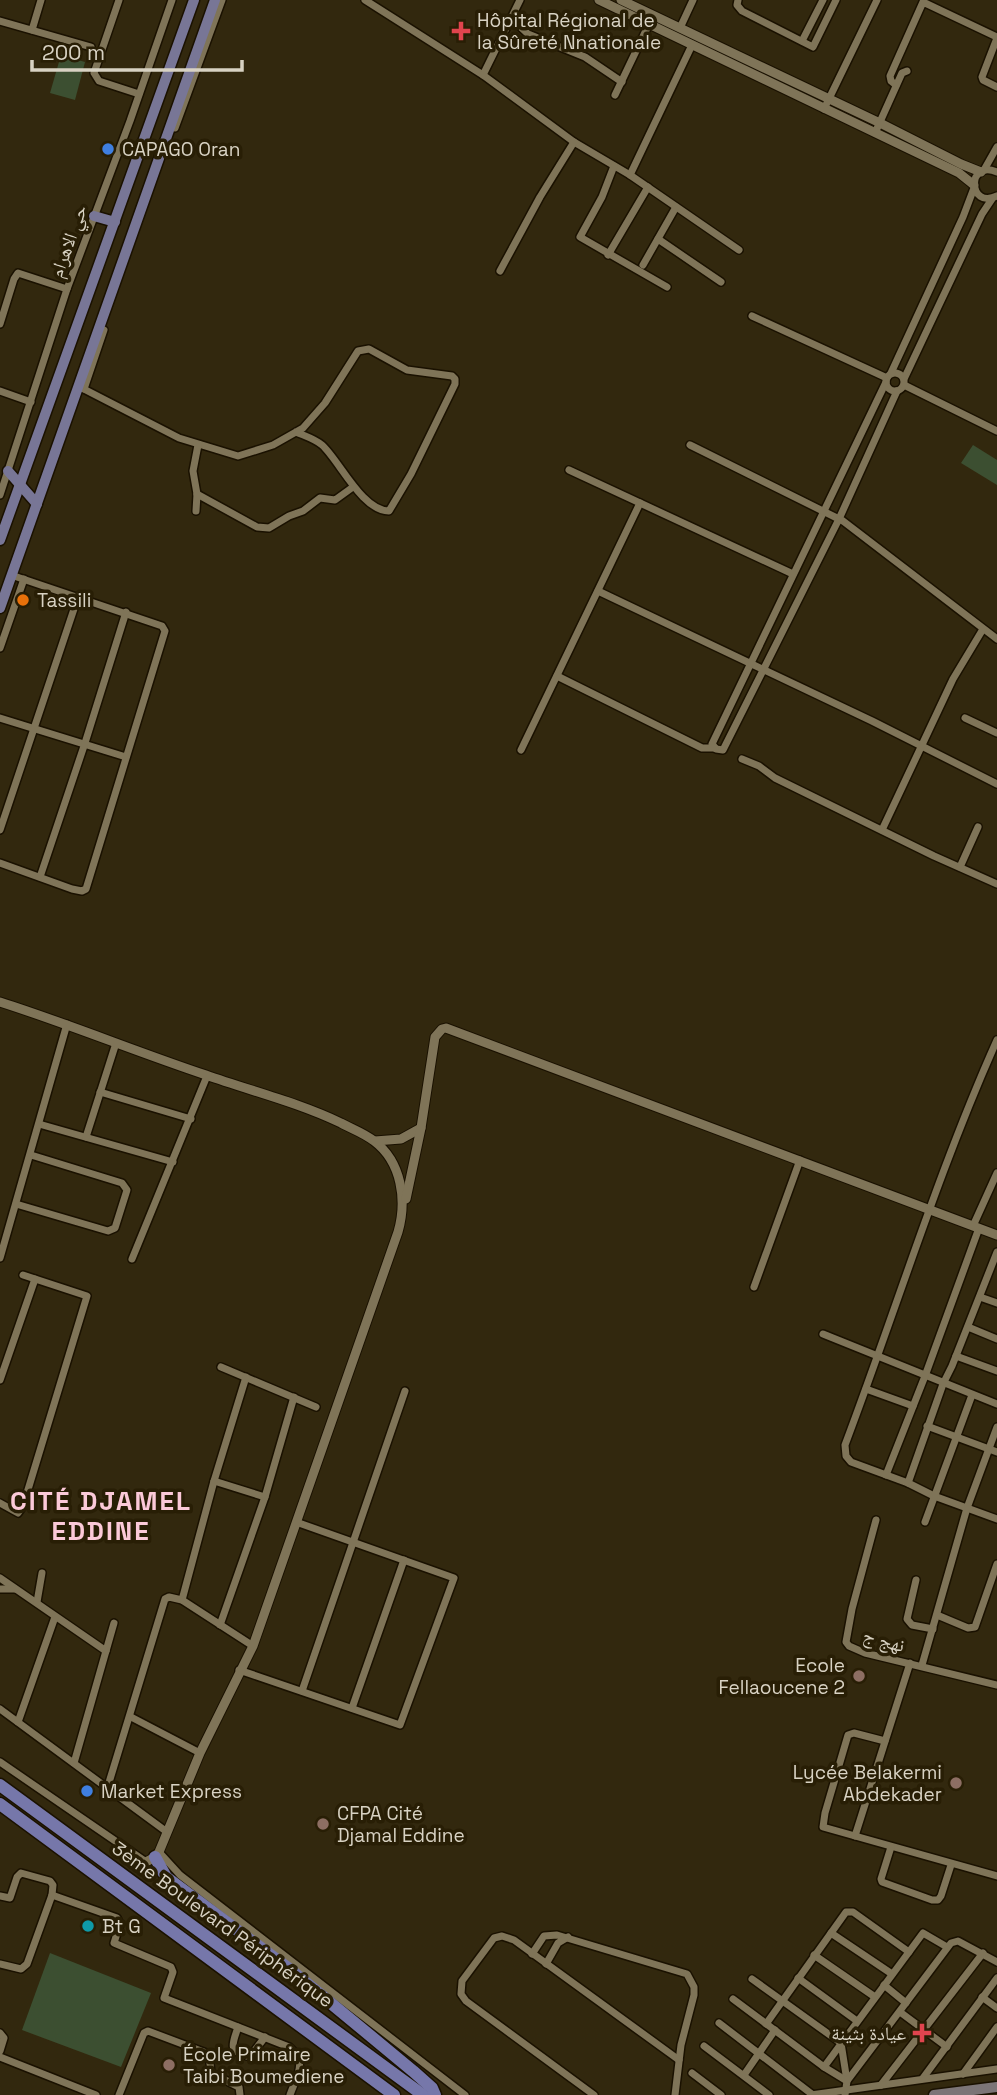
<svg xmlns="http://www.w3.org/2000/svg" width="997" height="2095" font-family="'Space Grotesk','Noto Naskh Arabic',sans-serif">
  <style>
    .green { fill: #3c4f31 }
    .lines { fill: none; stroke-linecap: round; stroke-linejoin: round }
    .minor-casing { stroke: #1a1100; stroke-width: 10 }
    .tertiary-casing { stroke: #1a1100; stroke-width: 11 }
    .secondary-casing { stroke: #1a1100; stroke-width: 13 }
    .primary-casing { stroke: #1a1100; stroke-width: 13 }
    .trunk-casing { stroke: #1a1100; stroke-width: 15 }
    .minor { stroke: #7f7458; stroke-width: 7 }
    .tertiary { stroke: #7f7458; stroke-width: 9 }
    .secondary { stroke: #7c7577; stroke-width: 10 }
    .primary { stroke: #787696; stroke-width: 10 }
    .trunk { stroke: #7677aa; stroke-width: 12 }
    .health-dot { fill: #e0444e; stroke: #281e05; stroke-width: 2.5 }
    .shop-dot { fill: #3f7fe0; stroke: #281e05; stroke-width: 2.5 }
    .food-dot { fill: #e8710a; stroke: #281e05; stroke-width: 2.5 }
    .education-dot { fill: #8d6e63; stroke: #281e05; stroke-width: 2.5 }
    .culture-dot { fill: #0f9aa8; stroke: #281e05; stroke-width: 2.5 }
    .labels { text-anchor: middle; stroke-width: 7; stroke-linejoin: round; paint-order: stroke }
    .poi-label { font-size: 19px; fill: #d8d2c3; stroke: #281e05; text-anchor: start }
    .street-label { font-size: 19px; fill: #d8d2c3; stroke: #281e05 }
    .district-label { font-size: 26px; font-weight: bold; letter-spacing: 2px; fill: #fbc9d8; stroke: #281e05 }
  </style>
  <rect width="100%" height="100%" fill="#32280e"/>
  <!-- green -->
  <g class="green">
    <polygon points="61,55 85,62 75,100 50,93"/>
    <polygon points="973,445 997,460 997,485 961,463"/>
    <polygon points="50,1953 151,1993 121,2067 22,2030"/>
  </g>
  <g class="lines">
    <defs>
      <g id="minor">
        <polyline points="119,0 94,73 99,81 139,94"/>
        <polyline points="365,0 483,75 574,142 630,175 739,250"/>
        <polyline points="738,0 737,5 742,11 813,47 836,0"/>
        <polyline points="511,18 528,34 585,57 622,82"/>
        <polyline points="0,21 91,47"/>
        <polyline points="680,28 693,0"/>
        <polyline points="32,30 41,0"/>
        <polyline points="997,38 982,77 983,80 997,87"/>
        <polyline points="802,41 823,0"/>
        <polyline points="483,75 520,0"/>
        <polyline points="896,85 891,81 890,76 923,2 997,37"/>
        <polyline points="615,95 649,24"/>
        <polyline points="824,109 877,0"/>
        <polyline points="175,128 222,0"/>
        <polyline points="875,133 902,73 907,71"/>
        <polyline points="614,166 602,197 580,237 667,287"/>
        <polyline points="984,170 997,147"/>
        <path d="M997,172C966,159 968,210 997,196"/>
        <polyline points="630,175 692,45"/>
        <polyline points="658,239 721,282"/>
        <polyline points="608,255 648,187"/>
        <polyline points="643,265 676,207"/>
        <polyline points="500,271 540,197 574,142"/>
        <polyline points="752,316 887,378"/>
        <polyline points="0,324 14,279 18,273 67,289"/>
        <circle cx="895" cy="382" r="9"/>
        <polyline points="891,373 963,217 974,188"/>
        <polyline points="904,379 982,214 992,199"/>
        <polyline points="886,382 712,744 716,749 723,750 839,519 897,391"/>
        <polyline points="904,385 997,431"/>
        <path d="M78,386L179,438L238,456L273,445L303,428L325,403L358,351L369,349L407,370L452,376L455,379V384L411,474L389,511C362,511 339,460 322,445C315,439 305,436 296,432"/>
        <polyline points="84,389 104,330"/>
        <polyline points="0,391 31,402"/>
        <polyline points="690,445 843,521 997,639"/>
        <polyline points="569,470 793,574"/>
        <polyline points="197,494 257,527 269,528 289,516 303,511 320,498 335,500 353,487"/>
        <polyline points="0,495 67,289 130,121 172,0"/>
        <polyline points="196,511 197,494 193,471 198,445"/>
        <polyline points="598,591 872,721 997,784"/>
        <polyline points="0,648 24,579"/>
        <polyline points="557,676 702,748 715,748"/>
        <polyline points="0,718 126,757"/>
        <polyline points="965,718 997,733"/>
        <polyline points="521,750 640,503"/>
        <polyline points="742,759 759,766 775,778 934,856 997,884"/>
        <polyline points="0,830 78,597"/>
        <polyline points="882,830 953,679 983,629"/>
        <polyline points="0,863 72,889 82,891 86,889 165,631 162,626 11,575"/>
        <polyline points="960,867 978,827"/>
        <polyline points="40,877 85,743 126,612"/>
        <polyline points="100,1092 191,1119"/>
        <polyline points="39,1124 173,1162"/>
        <polyline points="86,1137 116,1043"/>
        <polyline points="16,1204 108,1231 115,1228 127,1190 122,1183 31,1155"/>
        <polyline points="973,1226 997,1173"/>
        <polyline points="997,1252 952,1366 943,1384 908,1483 934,1496 997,1519"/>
        <polyline points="0,1258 67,1024"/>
        <polyline points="132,1259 207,1076"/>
        <polyline points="754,1287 800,1160"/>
        <polyline points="980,1297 997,1303"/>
        <polyline points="968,1327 997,1339"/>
        <polyline points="823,1334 997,1404"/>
        <polyline points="956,1356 997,1371"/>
        <polyline points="221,1367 316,1407"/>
        <polyline points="0,1380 35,1279"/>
        <polyline points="866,1389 913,1406"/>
        <polyline points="927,1426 997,1452"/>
        <polyline points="886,1475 925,1376 979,1228"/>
        <polyline points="214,1481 265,1497"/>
        <path d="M908,1483L851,1462L846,1456L845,1445C896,1310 938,1172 997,1040"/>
        <polyline points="0,1503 18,1513 23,1506 87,1296 23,1275"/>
        <polyline points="876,1520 852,1609 846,1642 849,1646 865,1653 997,1685"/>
        <polyline points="925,1522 972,1395"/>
        <polyline points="0,1578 106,1651"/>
        <polyline points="916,1580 907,1619 912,1625 933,1629"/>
        <polyline points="0,1589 15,1589"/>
        <polyline points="182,1600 214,1481 246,1377"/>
        <polyline points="37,1602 42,1573"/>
        <polyline points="937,1615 968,1628 975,1627 997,1564"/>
        <polyline points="220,1625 265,1497 294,1397"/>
        <polyline points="922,1665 967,1508 997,1427"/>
        <polyline points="239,1670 400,1725 454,1578 296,1522"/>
        <polyline points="302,1691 405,1391"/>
        <polyline points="352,1708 404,1560"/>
        <polyline points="0,1709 167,1832"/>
        <polyline points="131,1717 200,1753"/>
        <polyline points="18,1722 55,1617"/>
        <polyline points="885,1741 854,1733 848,1735 825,1813 823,1827 997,1876"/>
        <polyline points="0,1762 146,1862"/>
        <polyline points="74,1763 114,1623"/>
        <polyline points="107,1789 165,1599 169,1597 182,1600 253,1646"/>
        <polyline points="855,1836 910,1663"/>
        <polyline points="891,1847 881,1879 882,1882 932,1900 938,1900 941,1896 951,1865"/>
        <polyline points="159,1852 180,1875 465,2095"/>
        <path d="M52,1895L117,1918L120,1924L114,1943L171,1967L173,1972L164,1998L289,2047C308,2062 297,2075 290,2095"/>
        <polyline points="0,1896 10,1898 17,1877 21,1873 50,1881 53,1885 52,1895 27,1964 21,1969 0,1964"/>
        <polyline points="831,1933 892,1974"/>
        <polyline points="532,1954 544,1936 557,1935 687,1974 694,1987 694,1995 681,2045 675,2095"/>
        <polyline points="814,1955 875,1997"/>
        <polyline points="546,1964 558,1943 568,1937"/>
        <polyline points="798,1978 857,2021"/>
        <polyline points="752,1979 841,2043 847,2081 845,2095"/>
        <polyline points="884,1985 906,2003"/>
        <polyline points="982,1997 997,2008"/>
        <polyline points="733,1999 824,2067 847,2081 951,1943 958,1941 997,1962"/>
        <polyline points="900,2012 947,2047"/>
        <polyline points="719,2023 813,2095"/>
        <polyline points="766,2024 846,1912 853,1912 909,1952"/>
        <path d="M238,2027C233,2043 227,2051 247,2056L252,2054L265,2037"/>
        <polyline points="0,2033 4,2038 0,2051"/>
        <polyline points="704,2046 769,2095"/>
        <polyline points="0,2057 96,2095"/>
        <polyline points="824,2067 923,1933 947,1947"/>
        <polyline points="692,2073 721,2095"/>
        <polyline points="963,2074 997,2027"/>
        <polyline points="744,2075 775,2030"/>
        <polyline points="923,2078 997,1978"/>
        <polyline points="881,2085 983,1953"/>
        <polyline points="119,2095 144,2033 148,2031 209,2054 211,2073 239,2087 240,2095"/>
        <polyline points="594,2095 466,2001 461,1994 462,1981 494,1938 502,1936 514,1940 679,2060"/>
        <polyline points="811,2095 997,2069"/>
      </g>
      <g id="tertiary">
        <polyline points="599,0 959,173 974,185"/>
        <polyline points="621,0 880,123 961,164 981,172"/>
        <path d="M0,1002C69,1024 137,1052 206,1075C251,1091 297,1102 341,1123C352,1129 364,1133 374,1141C402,1162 407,1201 398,1232L253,1646L200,1753L159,1852L155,1857L146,1862"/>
        <polyline points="375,1141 401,1139 421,1128"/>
        <polyline points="406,1199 421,1128 435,1037 442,1029 446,1028 997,1235"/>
      </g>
      <polyline id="secondary" points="934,2095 997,2087"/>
      <g id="primary">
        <polyline points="94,216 115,222"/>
        <polyline points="8,471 37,504"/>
        <polyline points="0,540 194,0"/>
        <polyline points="0,608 215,0"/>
      </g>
      <g id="trunk">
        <polyline points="0,1785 423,2095"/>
        <polyline points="0,1804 394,2095"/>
        <polyline points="155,1857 166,1877 292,1971 413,2071 432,2088 435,2095"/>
      </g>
    </defs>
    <!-- minor casing -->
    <use href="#minor" class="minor-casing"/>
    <!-- tertiary casing -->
    <use href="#tertiary" class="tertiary-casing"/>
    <!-- secondary casing -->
    <use href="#secondary" class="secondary-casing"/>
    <!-- primary casing -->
    <use href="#primary" class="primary-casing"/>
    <!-- trunk casing -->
    <use href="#trunk" class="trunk-casing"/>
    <!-- minor -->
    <use href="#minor" class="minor"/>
    <!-- tertiary -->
    <use href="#tertiary" class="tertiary"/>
    <!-- secondary -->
    <use href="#secondary" class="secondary"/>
    <!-- primary -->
    <use href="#primary" class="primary"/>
    <!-- trunk -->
    <use href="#trunk" class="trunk"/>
  </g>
  <!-- markers -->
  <g class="health-dot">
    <path d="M457.5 20.5h7v7h7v7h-7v7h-7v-7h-7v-7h7z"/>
    <path d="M918.5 2022.5h7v7h7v7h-7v7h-7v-7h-7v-7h7z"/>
  </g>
  <g class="shop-dot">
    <circle cx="108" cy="149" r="7"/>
    <circle cx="87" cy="1791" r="7"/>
  </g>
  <circle class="food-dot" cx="23" cy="600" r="7"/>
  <g class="education-dot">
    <circle cx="859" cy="1676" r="7"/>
    <circle cx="956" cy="1783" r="7"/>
    <circle cx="323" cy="1824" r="7"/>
    <circle cx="169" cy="2065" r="7"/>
  </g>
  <circle class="culture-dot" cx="88" cy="1926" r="7"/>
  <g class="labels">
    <!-- poi labels -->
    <g class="poi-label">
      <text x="477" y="27">Hôpital Régional de<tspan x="477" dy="22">la Sûreté Nnationale</tspan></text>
      <text x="122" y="156">CAPAGO Oran</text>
      <text x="37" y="607">Tassili</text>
      <text x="845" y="1672" text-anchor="end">Ecole<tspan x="845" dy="22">Fellaoucene 2</tspan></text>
      <text x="942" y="1779" text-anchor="end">Lycée Belakermi<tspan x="942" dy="22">Abdekader</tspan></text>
      <text x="101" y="1798">Market Express</text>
      <text x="337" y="1820">CFPA Cité<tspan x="337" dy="22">Djamal Eddine</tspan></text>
      <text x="102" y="1933">Bt G</text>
      <text x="906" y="2040" text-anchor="end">عيادة بثينة</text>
      <text x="183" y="2061">École Primaire<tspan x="183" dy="22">Taibi Boumediene</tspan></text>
    </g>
    <!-- street labels -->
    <g class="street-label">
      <text transform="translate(68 241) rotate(-70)" y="7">حي الاهرام</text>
      <text transform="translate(884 1640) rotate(15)" y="7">نهج ج</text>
      <text transform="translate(223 1924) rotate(36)" y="7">3ème Boulevard Périphérique</text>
    </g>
    <!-- district labels -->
    <g class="district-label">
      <text x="101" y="1510">CITÉ DJAMEL<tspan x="101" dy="30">EDDINE</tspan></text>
    </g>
  </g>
  <!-- scale -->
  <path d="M32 60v10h210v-10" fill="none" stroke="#d8d2c3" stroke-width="3.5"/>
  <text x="42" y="60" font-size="21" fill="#d8d2c3" stroke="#281e05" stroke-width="5" paint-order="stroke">200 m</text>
</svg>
